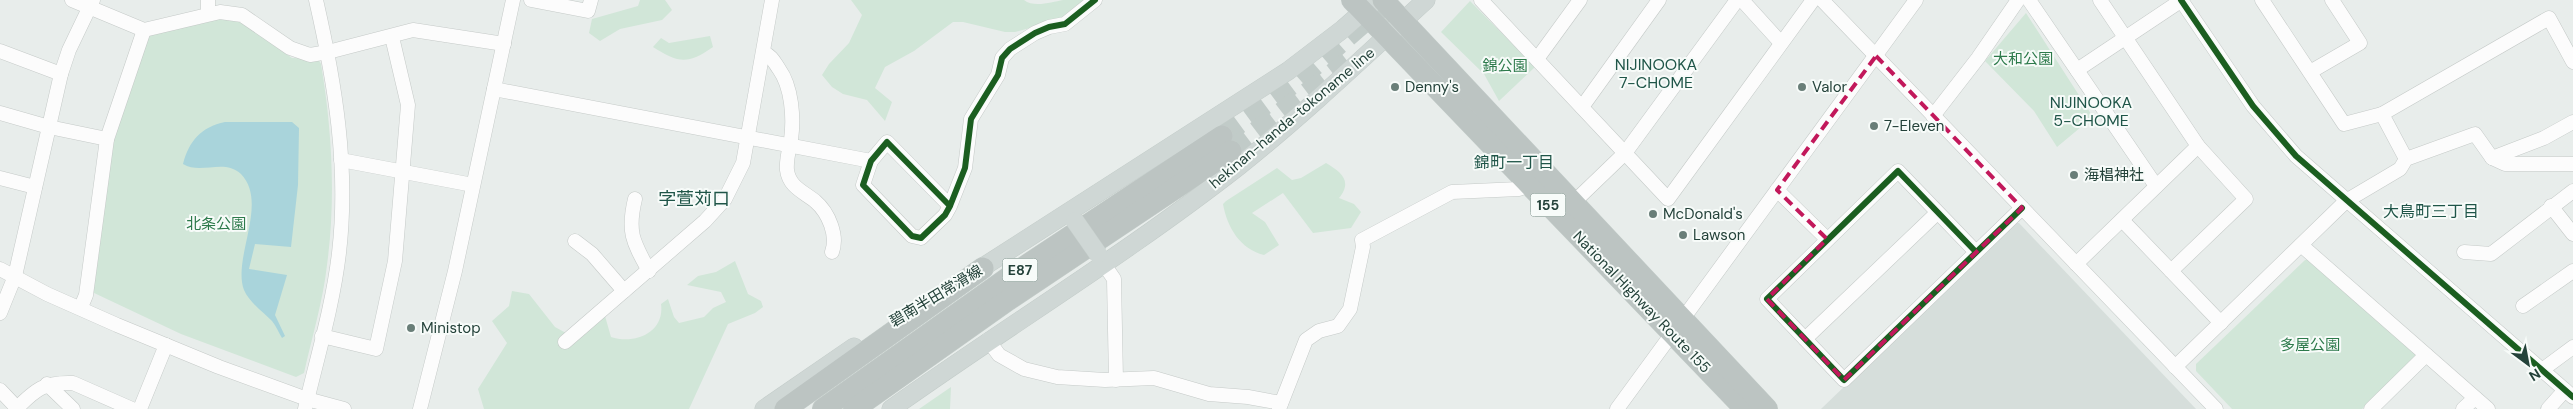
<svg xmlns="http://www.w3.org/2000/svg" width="2573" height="409" font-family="'DM Sans','Noto Sans JP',sans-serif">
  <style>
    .built { fill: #d6dedb }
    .green { fill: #d1e6d8 }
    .water { fill: #a9d4db }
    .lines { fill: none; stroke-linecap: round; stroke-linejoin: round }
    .highway-tunnel { stroke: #c1cbc8; stroke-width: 21; stroke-dasharray: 21 11; stroke-linecap: butt }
    .minor-casing { stroke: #c5cac8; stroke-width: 15 }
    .major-casing { stroke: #c3ccc9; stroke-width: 19 }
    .highway-casing { stroke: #c3ccc9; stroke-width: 22 }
    .minor { stroke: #fcfcfc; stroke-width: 14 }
    .major { stroke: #cfd7d5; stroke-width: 18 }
    .highway { stroke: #bcc4c2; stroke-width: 21 }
    .major-bridge-casing { stroke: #c3ccc9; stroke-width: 19; stroke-linecap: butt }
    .major-bridge { stroke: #cfd7d5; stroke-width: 18 }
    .cycleway-casing { stroke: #f7fbf9; stroke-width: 9 }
    .cycleway { stroke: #1b5e20; stroke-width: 6 }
    .marked { fill: none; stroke: #c2185b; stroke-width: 4; stroke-dasharray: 10 6; stroke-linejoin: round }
    .poi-dot { fill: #697e78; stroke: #f7fbf9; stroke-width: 2 }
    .labels { text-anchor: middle; stroke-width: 4; stroke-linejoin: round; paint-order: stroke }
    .shield { fill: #f7fbf9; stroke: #637a73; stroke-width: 1 }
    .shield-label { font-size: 14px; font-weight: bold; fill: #24423a }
    .park-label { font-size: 15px; fill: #2d7a4b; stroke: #f7fbf9 }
    .poi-label { font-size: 15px; fill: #24423a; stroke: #f7fbf9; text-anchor: start }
    .street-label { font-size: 15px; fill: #24423a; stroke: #f7fbf9 }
    .neighbourhood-label { font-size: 16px; fill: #1f5548; stroke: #f7fbf9 }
    .quarter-label { font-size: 18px; fill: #1f5548; stroke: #f7fbf9 }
  </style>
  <rect width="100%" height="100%" fill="#e8edeb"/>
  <!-- built -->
  <polygon class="built" points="2014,223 2019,223 2196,409 1821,409"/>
  <!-- green -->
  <g class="green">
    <polygon points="640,0 665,0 672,10 662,20 620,29 600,41 589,33 592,19 638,6"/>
    <path d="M851,0H1024C1034,8 1052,2 1063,0C1070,0 1080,0 1088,0L1064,19L1015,32H1005L963,22H953L914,51L885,67L875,88L892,102L885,121L867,100L843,94L832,87L822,75L829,64L849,43L862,15Z"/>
    <polygon points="1470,1 1535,67 1499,101 1484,74 1441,32"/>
    <polygon points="2026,13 2093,117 2057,147 2034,111 1985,61"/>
    <path d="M222,16L241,21L292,58L318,59L321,64C332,129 336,199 327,265C323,301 312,337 304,373L296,377L181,334L92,292L112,141L148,34Z"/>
    <path d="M710,36L713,47C687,65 679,63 653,47L661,38L669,43Z"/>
    <path d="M1326,163C1341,172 1353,181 1339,198L1354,204L1361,212L1351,228L1313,233L1283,193L1252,213L1265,222L1279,245L1264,255C1240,249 1227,227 1223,204L1226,201L1277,168L1292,180L1301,178Z"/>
    <polygon points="2305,260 2310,260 2416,352 2416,358 2362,409 2232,409 2196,371 2196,364"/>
    <path d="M735,261L748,294L761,301L763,307L755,313L728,324L689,409H484L478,389L507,343L492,321L509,306L512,291L529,294L555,327L575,338L605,316L611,337C635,345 665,332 661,304L668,299L674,317L679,323L704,317L713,308L726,302L721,292L687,285L698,276L716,272Z"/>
    <polygon points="951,387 950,409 919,409"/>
  </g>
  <!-- water -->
  <path class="water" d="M225,122H292L299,128L298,185L291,247L255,244L249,269L287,275L275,315L285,336L282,338C279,333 276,326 272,321C264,313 249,302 244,290C232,258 269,203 241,174C224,158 201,175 183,164C189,141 201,127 225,122Z"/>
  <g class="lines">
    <!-- highway-tunnel -->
    <g class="highway-tunnel">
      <polyline points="1222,136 1299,79 1389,0"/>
      <polyline points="1231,151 1348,62"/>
    </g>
    <defs>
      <g id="minor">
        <polyline points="72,0 144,30 220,12 242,15 290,48 310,55 328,52 413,30 504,44"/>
        <polyline points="208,0 208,14"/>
        <polyline points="531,0 588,11 591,0"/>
        <polyline points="1481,0 1668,199 1813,0"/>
        <polyline points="1742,0 1781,43"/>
        <polyline points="1822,0 2216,409"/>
        <polyline points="2029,0 2156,186"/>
        <polyline points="2100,0 2198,146 2246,199 2171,271"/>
        <polyline points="2181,0 2253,106 2296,156 2573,397"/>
        <polyline points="2262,0 2344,124 2382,114"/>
        <polyline points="0,51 61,74"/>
        <path d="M764,53C772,56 774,62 779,69C792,87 794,118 791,140C789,150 786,160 787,170C789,187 804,192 815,201C829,213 838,236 832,252"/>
        <polyline points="1537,59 1580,0"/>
        <polyline points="2077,70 2182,0"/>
        <polyline points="2310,72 2360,43 2332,0"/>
        <polyline points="494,89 871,161"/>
        <polyline points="1582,107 1659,0"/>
        <polyline points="0,113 49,127 107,139"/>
        <polyline points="1933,116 1978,58 2018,0"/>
        <polyline points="2492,158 2544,138 2573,122"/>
        <polyline points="2406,159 2382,114 2549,18 2573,62"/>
        <polyline points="341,160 473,185"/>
        <polyline points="0,178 35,187"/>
        <polyline points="1777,190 1827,239"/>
        <path d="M635,199C627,232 633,242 649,271"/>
        <polyline points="1573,203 1625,153 1737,0"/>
        <polyline points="950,206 887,142 871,161 863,185 912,236 921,238 945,215 950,206 965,168 971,119 998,75 1002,58 1010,49 1035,33 1049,27 1065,24 1095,0"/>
        <polyline points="2551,206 2573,234"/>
        <polyline points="2122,220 2221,323"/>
        <polyline points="575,241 592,254 624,291"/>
        <polyline points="2301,245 2488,409"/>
        <polyline points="1976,252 1898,171 1767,299 1844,380 2022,208"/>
        <polyline points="2464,252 2491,254 2573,191"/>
        <polyline points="1103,263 1114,279 1116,380"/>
        <polyline points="2076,264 2198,146"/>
        <polyline points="0,269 47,294 117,325 219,367 307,399 344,409"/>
        <polyline points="2523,306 2573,271"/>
        <polyline points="81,307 86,295 107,139 144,30"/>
        <polyline points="0,313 15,276 61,74 69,50 93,0"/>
        <polyline points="322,336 376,349 395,261 408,105 392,37"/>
        <polyline points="1805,339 1937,213"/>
        <polyline points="988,340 999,355 1024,369 1057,377 1105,380 1154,378 1209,394 1248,397 1281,403"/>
        <polyline points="565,342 705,221 725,199 743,163 772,0"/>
        <polyline points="2175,367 2346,201 2400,169 2406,159 2475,134 2492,158 2505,164 2573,164"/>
        <polyline points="2542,370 2573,347"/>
        <polyline points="47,384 73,409"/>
        <polyline points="0,390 17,408"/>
        <path d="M16,409C36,389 44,382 73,383L132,409"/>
        <polyline points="140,409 166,345"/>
        <path d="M305,409C317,358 333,305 339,253C349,167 335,83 316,0"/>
        <polyline points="420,409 455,271 513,0"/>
        <polyline points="1279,409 1306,340 1319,331 1338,326 1350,309 1363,247 1362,240 1452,192 1519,189 1529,185"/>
        <polyline points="1617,409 1916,0"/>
        <polyline points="2371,409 2426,355"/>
        <polyline points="2463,409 2475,398"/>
        <polyline points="2548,409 2565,390"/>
      </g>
      <g id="major">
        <polyline points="972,274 1288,71 1343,29 1376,0"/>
        <polyline points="764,409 854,347"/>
        <path d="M891,409C1006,327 1128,253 1239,166C1304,114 1365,56 1426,0"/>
      </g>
      <g id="highway">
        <polyline points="1352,0 1745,409"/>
        <polyline points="1383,0 1767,409"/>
        <polyline points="785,409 983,268"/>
        <polyline points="823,409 1012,275 1222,136"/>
        <polyline points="854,409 1008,300 1231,151"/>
      </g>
    </defs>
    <!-- minor casing -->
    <use href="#minor" class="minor-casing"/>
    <!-- major casing -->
    <use href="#major" class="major-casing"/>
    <!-- highway casing -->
    <use href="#highway" class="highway-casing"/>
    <!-- minor -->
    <use href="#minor" class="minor"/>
    <!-- major -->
    <use href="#major" class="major"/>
    <!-- highway -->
    <use href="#highway" class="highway"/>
    <defs>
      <polyline id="major-bridge" points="1075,221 1098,254"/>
    </defs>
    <!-- major-bridge casing -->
    <use href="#major-bridge" class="major-bridge-casing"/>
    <!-- major-bridge -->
    <use href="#major-bridge" class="major-bridge"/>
    <defs>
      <g id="cycleway">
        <polyline points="2181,0 2253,106 2296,156 2573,397"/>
        <polyline points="950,206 887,142 871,161 863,185 912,236 921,238 945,215 950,206 965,168 971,119 998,75 1002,58 1010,49 1035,33 1049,27 1065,24 1095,0"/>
        <polyline points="1976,252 1898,171 1767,299 1844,380 2022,208"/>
      </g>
    </defs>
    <!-- cycleway casing -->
    <use href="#cycleway" class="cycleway-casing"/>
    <!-- cycleway -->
    <use href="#cycleway" class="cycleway"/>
  </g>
  <!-- marked area -->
  <path class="marked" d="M1876,56L2022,208L1844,380L1767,299L1827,239L1777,190Z"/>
  <!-- markers -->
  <g class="poi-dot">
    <circle cx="1395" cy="87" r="5"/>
    <circle cx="1802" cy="87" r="5"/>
    <circle cx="1874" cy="126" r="5"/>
    <circle cx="2074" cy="175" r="5"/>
    <circle cx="1653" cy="214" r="5"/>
    <circle cx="1683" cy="235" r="5"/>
    <circle cx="411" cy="328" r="5"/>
  </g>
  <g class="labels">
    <!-- shield labels -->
    <g class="shield">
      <rect x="1530.5" y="193.5" width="35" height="23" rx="4"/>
      <rect x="1002.5" y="258.5" width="35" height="23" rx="4"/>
    </g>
    <g class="shield-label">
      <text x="1548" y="210">155</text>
      <text x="1020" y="275">E87</text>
    </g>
    <!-- park labels -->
    <g class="park-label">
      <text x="2023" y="64">大和公園</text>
      <text x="1505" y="71">錦公園</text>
      <text x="216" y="229">北条公園</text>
      <text x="2310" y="350">多屋公園</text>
    </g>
    <!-- poi labels -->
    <g class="poi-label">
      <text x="1405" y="92">Denny's</text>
      <text x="1812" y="92">Valor</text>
      <text x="1884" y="131">7-Eleven</text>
      <text x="2084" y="180">海椙神社</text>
      <text x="1663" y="219">McDonald's</text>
      <text x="1693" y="240">Lawson</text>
      <text x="421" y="333">Ministop</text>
    </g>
    <!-- street labels -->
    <g class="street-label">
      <text transform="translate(1292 118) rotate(-40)" y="5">hekinan-handa-tokoname line</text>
      <text transform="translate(936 296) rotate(-31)" y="5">碧南半田常滑線</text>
      <text transform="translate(1642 302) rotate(46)" y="5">National Highway Route 155</text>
    </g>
    <!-- neighbourhood labels -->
    <g class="neighbourhood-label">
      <text x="1656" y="70">NIJINOOKA<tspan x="1656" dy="18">7-CHOME</tspan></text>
      <text x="2091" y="108">NIJINOOKA<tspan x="2091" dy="18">5-CHOME</tspan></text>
      <text x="1514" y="168">錦町一丁目</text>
      <text x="2431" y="217">大鳥町三丁目</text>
    </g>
    <!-- quarter labels -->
    <g class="quarter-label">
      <text x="694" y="205">字萱苅口</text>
    </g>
  </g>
  <!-- north arrow -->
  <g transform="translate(2528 364) rotate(148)" stroke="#f7fbf9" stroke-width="4" paint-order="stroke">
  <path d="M0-4L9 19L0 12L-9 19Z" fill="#24423a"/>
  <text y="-8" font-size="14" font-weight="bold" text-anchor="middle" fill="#24423a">N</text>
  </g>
</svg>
